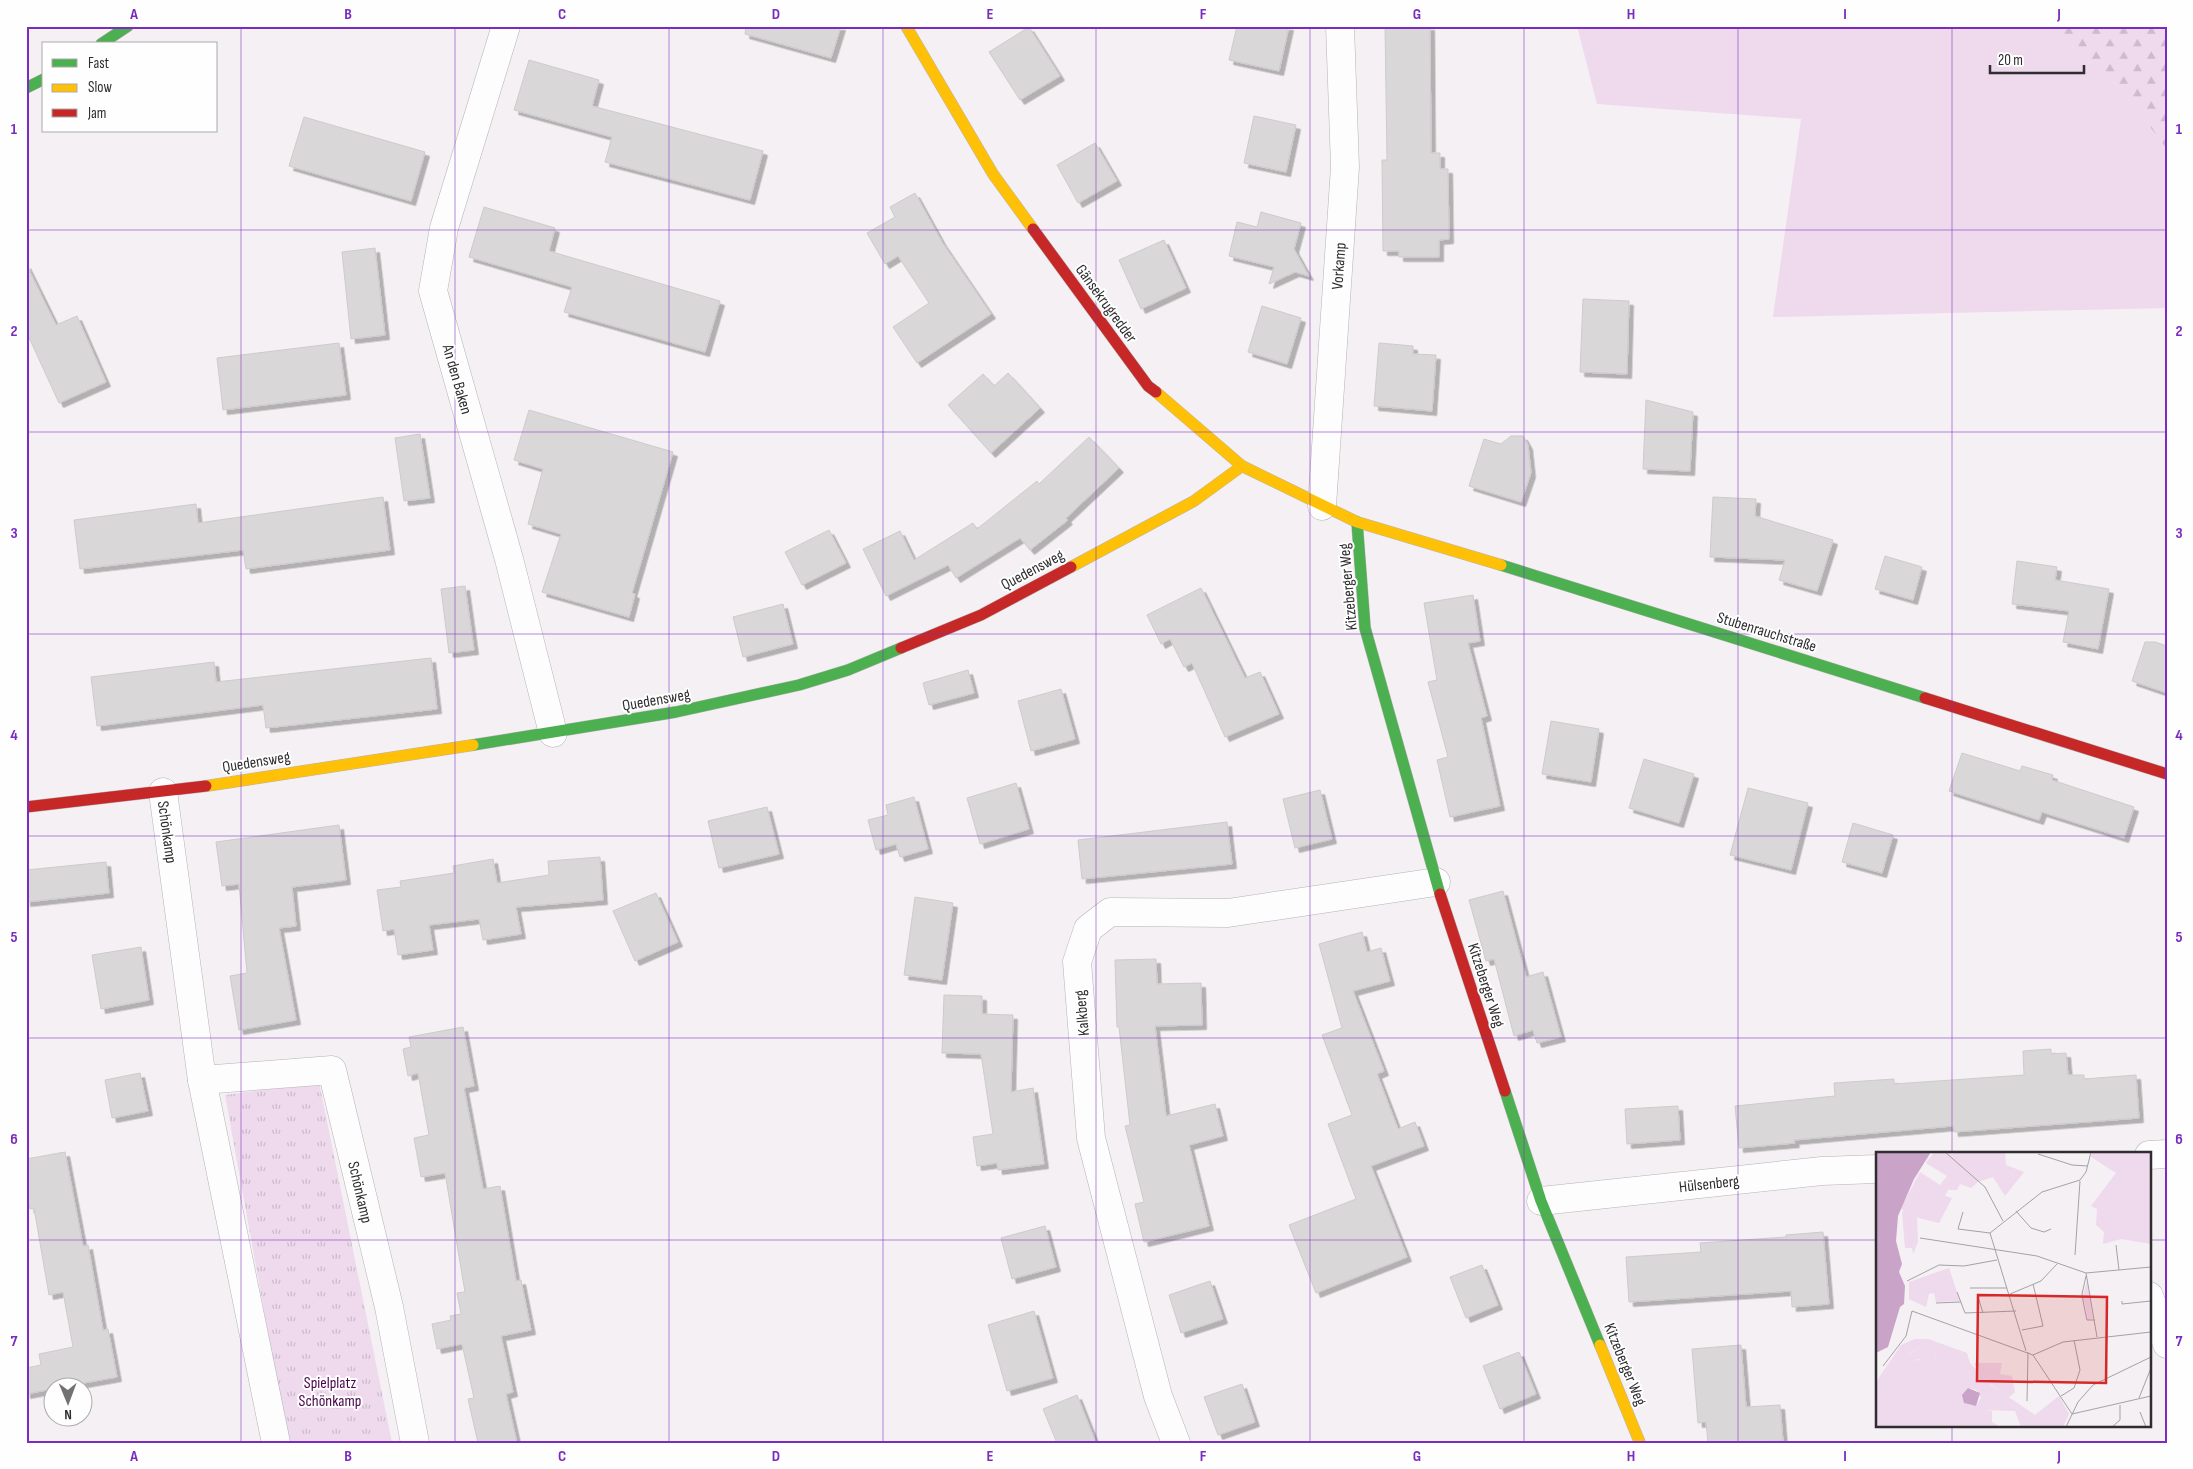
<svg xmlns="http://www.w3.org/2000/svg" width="2193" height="1469" font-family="'Sofia Sans Condensed',sans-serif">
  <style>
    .grass { fill: #eed9ed }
    .forest { fill: url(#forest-firs) }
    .park { fill: url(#park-tufts) }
    .building { fill: #dad7d9; stroke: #cdcbcc; filter: url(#shadow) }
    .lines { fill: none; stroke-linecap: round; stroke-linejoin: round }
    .street-casing { stroke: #b6b3b5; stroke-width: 29 }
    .fast-casing { stroke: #b6b3b5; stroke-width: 12 }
    .slow-casing { stroke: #b6b3b5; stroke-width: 12 }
    .jam-casing { stroke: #b6b3b5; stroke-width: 12 }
    .street { stroke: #fdfdfd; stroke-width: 28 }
    .fast { stroke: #4caf50; stroke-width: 11 }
    .slow { stroke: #ffc107; stroke-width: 11 }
    .jam { stroke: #c62828; stroke-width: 11 }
    .grid { fill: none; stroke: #7b2cbf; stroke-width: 1; stroke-opacity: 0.55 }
    .labels { text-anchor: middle; stroke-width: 4; stroke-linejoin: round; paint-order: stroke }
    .street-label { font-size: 16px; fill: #2f2d2f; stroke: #fefefe }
    .park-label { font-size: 16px; fill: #4a054c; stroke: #fefefe }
    .inset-road { fill: none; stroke: #a5a2a5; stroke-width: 1 }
    .view { fill: #d62828; fill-opacity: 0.15; stroke: #d62828; stroke-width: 2.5 }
    .inset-edge { fill: none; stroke: #2f2d2f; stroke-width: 2.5 }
    .neatline { fill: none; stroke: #7b2cbf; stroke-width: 2 }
    .grid-label { font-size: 16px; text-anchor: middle; font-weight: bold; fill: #7b2cbf }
  </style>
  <defs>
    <pattern id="forest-firs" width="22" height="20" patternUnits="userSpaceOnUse" patternTransform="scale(1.25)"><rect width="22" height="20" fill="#eed9ed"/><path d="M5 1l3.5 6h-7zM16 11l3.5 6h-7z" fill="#cbc"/></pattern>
    <pattern id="park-tufts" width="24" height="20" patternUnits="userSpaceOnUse" patternTransform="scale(1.25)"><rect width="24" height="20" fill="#eed9ed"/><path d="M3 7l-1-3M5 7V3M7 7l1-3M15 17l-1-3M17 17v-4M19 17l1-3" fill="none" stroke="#cbc"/></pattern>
    <filter id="shadow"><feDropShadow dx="4.5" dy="4.5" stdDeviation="0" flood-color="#0004"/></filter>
  </defs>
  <rect width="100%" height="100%" fill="#f4f0f3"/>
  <!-- grass -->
  <polygon class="grass" points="1577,26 2050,26 2123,92 2167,149 2167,308 1773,317 1801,119 1597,104"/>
  <!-- forest -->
  <polygon class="forest" points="2050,26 2167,26 2167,149 2123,92"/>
  <!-- park -->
  <polygon class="park" points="319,1082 392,1443 288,1443 225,1095"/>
  <!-- building -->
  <g class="building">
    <polygon points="746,26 841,26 831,58 745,34"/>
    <polygon points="1237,26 1289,26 1279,71 1229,60"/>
    <polygon points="1385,26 1430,26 1431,153 1440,153 1440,169 1448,169 1449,239 1439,240 1439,257 1399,257 1399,251 1383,251 1382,160 1387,160"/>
    <polygon points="1029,27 1060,76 1020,100 989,52"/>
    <polygon points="529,60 599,80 592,106 763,151 750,200 605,162 612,137 514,110"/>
    <polygon points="1254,116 1296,125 1286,172 1244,163"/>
    <polygon points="304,117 425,152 411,201 289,166"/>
    <polygon points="1095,143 1117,181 1078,203 1057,165"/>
    <polygon points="915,193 942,242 991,314 917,363 893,327 929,303 898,256 885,264 867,233 895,217 890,207"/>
    <polygon points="484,207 555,228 549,251 720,301 705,352 564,312 572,287 469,257"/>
    <polygon points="1261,212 1301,223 1294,249 1309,276 1295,272 1269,284 1274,267 1229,256 1237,222 1257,227"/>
    <polygon points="1164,240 1186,288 1141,309 1119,260"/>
    <polygon points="375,248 385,335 351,339 342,252"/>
    <polygon points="26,264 56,325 77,316 106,382 59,403 26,331"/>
    <polygon points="1583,299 1629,301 1627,374 1580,372"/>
    <polygon points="1262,306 1301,318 1287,364 1248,352"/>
    <polygon points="339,343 346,395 223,410 217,358"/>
    <polygon points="1379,343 1413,346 1413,354 1436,355 1432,411 1374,406"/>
    <polygon points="1008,373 1040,408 991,453 948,405 983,374 994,386"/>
    <polygon points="1646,400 1693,412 1690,471 1643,469"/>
    <polygon points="529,410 673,452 632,593 635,594 629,617 542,592 561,534 528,524 543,469 514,460"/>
    <polygon points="420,434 430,498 404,501 395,438"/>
    <polygon points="1511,436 1523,436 1528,445 1531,473 1521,502 1469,486 1484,439 1501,444"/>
    <polygon points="1089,437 1119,468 1066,518 1068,520 1030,550 1020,538 956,578 948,565 886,596 863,549 900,531 914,560 973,523 977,529 1037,481 1039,484"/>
    <polygon points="383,497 390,550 246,569 243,550 80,569 74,520 196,504 198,523"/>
    <polygon points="1713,497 1756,499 1755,516 1833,540 1817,591 1779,580 1785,560 1710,557"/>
    <polygon points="829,530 846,563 802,585 785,552"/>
    <polygon points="1885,556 1922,567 1913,600 1875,589"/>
    <polygon points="2017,561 2057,567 2055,580 2109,589 2098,649 2063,642 2069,611 2012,604"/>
    <polygon points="465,586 474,650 449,653 441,589"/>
    <polygon points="1201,588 1245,678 1260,672 1279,714 1225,737 1192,663 1184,667 1170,639 1161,644 1147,615"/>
    <polygon points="1473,595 1480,641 1468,643 1487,716 1481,718 1500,806 1450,817 1437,760 1448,757 1428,682 1437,680 1424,603"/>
    <polygon points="783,604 793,644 743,657 733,617"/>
    <polygon points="2145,642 2155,642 2167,646 2167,693 2132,681"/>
    <polygon points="431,658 437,709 266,728 263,705 97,726 91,677 214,662 216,682"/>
    <polygon points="968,670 974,693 929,705 923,683"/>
    <polygon points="1061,689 1075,739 1031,751 1018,701"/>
    <polygon points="1551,721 1599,729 1591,782 1542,774"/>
    <polygon points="1962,753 2020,771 2022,766 2053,775 2052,780 2134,807 2124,838 2042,812 2039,820 1949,791"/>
    <polygon points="1644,759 1694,774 1679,823 1629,808"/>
    <polygon points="1016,783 1029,829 980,844 967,798"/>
    <polygon points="1748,788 1808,803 1791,870 1730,855"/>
    <polygon points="1320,790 1332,839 1295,848 1283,799"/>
    <polygon points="914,797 928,849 900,857 896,844 876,850 868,820 888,815 886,805"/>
    <polygon points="767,807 779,854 719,868 708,821"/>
    <polygon points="1227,822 1232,864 1082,879 1078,840"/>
    <polygon points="1853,823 1893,835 1882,873 1842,862"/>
    <polygon points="339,825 346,880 292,887 296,926 279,928 296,1020 239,1030 230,976 247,973 239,884 222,886 216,842"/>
    <polygon points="600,857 603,900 516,907 521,934 483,940 479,919 429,925 433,950 398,955 394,929 383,931 377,890 401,887 400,881 454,873 453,866 493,859 497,883 549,875 548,861"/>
    <polygon points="106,862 109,893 26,902 26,870"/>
    <polygon points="1503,891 1526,977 1543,972 1561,1037 1537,1043 1533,1030 1514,1036 1494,959 1486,961 1469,900"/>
    <polygon points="656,893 678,942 635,961 613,911"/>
    <polygon points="915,897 953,903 942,980 904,975"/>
    <polygon points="1362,932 1367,952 1381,948 1390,981 1353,991 1384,1071 1377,1074 1398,1129 1415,1122 1424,1146 1371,1166 1407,1257 1316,1293 1289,1225 1356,1199 1328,1124 1352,1115 1322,1035 1342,1028 1319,944"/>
    <polygon points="141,947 149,1000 101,1009 92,955"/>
    <polygon points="1156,959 1157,984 1201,983 1202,1025 1155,1026 1166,1116 1215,1104 1223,1136 1189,1145 1209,1226 1144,1242 1135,1204 1144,1202 1125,1126 1130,1125 1119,1027 1117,1027 1115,960"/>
    <polygon points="944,995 982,996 982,1014 1013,1015 1011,1092 1033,1088 1044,1164 998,1170 997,1163 977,1166 973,1137 993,1134 981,1054 942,1053"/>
    <polygon points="463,1027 474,1086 464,1088 483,1189 500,1186 516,1281 521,1280 531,1330 501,1336 513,1392 506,1394 517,1443 478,1443 468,1399 474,1398 462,1344 437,1349 432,1324 451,1320 450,1316 461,1314 457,1293 465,1292 445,1173 421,1177 414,1138 429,1135 418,1073 408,1076 403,1049 411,1047 409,1037"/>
    <polygon points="2051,1049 2051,1054 2066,1053 2068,1075 2084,1075 2084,1079 2136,1075 2139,1118 1954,1132 1953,1126 1794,1140 1795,1143 1739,1148 1735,1106 1835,1096 1834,1083 1894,1079 1894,1084 2024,1075 2023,1051"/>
    <polygon points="140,1073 148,1111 112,1118 105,1080"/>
    <polygon points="1678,1106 1680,1140 1627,1144 1625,1109"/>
    <polygon points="65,1152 83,1246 88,1245 103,1330 108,1329 117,1377 67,1386 52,1386 52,1389 26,1394 26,1368 41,1365 39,1354 73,1347 63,1292 49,1295 34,1208 30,1209 26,1191 26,1159"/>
    <polygon points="1045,1226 1056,1267 1012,1279 1001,1238"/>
    <polygon points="1823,1232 1829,1304 1792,1307 1791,1291 1629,1302 1626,1257 1701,1252 1700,1243 1786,1237 1786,1235"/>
    <polygon points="1482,1265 1498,1305 1466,1318 1450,1277"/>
    <polygon points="1210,1281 1223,1319 1181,1333 1169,1295"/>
    <polygon points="1034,1311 1053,1378 1007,1391 988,1325"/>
    <polygon points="1741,1345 1746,1407 1780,1405 1783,1441 1708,1443 1706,1422 1698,1423 1692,1349"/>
    <polygon points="1519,1352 1536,1394 1500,1409 1483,1366"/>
    <polygon points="1242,1384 1255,1422 1218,1435 1204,1397"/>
    <polygon points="1077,1395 1096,1443 1057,1443 1043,1409"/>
  </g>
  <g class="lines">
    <defs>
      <g id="street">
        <polyline points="506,26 444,228 433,291 509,559 553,733"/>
        <polyline points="1322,506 1345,167 1340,26"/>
        <polyline points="163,792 202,1080 276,1443"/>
        <polyline points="202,1080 332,1070 389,1307 415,1443"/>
        <polyline points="2149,1155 2167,1154"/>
        <polyline points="1541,1201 1822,1171 1877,1169"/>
        <polyline points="2149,1296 2167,1344"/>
        <polyline points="1176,1443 1158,1396 1091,1138 1077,962 1088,929 1110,912 1228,913 1436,882"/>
      </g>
      <g id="fast">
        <polyline points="101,44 128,26"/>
        <polyline points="26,88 44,79"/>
        <polyline points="1357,522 1365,628 1440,894"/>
        <polyline points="1501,565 1925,698"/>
        <polyline points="473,745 676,712 799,685 848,670 901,648"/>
        <polyline points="1505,1091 1541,1201 1600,1345"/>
      </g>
      <g id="slow">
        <polyline points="906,26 993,174 1033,229"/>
        <polyline points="1156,392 1242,466 1357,522 1501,565"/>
        <polyline points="1071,567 1194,501 1242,466"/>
        <polyline points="206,786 473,745"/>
        <polyline points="1600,1345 1640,1443"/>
      </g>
      <g id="jam">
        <polyline points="1033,229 1148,386 1156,392"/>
        <polyline points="901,648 981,615 1071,567"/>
        <polyline points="1925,698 2167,774"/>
        <polyline points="26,807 206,786"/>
        <polyline points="1440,894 1505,1091"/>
      </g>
    </defs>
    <!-- street casing -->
    <use href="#street" class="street-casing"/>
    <!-- fast casing -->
    <use href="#fast" class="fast-casing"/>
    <!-- slow casing -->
    <use href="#slow" class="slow-casing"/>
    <!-- jam casing -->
    <use href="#jam" class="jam-casing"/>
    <!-- street -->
    <use href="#street" class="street"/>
    <!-- fast -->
    <use href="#fast" class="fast"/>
    <!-- slow -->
    <use href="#slow" class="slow"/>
    <!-- jam -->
    <use href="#jam" class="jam"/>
  </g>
  <!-- grid -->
  <path class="grid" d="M241,26V1443M455,26V1443M669,26V1443M883,26V1443M1096,26V1443M1310,26V1443M1524,26V1443M1738,26V1443M1952,26V1153M26,230H2167M26,432H2167M26,634H2167M26,836H2167M26,1038H2167M26,1240H1877M2149,1240H2167M1952,1425V1443"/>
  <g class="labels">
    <!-- street labels -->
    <g class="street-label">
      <text transform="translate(1338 266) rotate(-86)" y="6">Vorkamp</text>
      <text transform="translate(1107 303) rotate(54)" y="6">Gänsekrugredder</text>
      <text transform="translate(458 379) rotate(74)" y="6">An den Baken</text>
      <text transform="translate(1032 569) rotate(-28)" y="6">Quedensweg</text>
      <text transform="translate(1347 587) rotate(-95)" y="6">Kitzeberger Weg</text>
      <text transform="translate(1767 631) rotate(17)" y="6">Stubenrauchstraße</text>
      <text transform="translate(656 699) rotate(-10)" y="6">Quedensweg</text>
      <text transform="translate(256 761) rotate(-9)" y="6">Quedensweg</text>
      <text transform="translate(168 832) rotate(82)" y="6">Schönkamp</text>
      <text transform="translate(1487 985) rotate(72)" y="6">Kitzeberger Weg</text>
      <text transform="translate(1081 1013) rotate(-95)" y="6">Kalkberg</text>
      <text transform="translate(1709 1183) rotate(-6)" y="6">Hülsenberg</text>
      <text transform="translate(361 1192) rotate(77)" y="6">Schönkamp</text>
      <text transform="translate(1626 1364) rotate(68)" y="6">Kitzeberger Weg</text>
    </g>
    <!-- park labels -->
    <g class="park-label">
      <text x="330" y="1388">Spielplatz<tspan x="330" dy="18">Schönkamp</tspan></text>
    </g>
  </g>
  <!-- overview -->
  <g transform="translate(1876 1152)">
    <rect width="275" height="275" fill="#f4f0f3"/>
    <path d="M26,59L41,66L42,90L37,102L36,96H29ZM43,196H58L60,206H70L89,215L87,219L42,207L37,209L32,202ZM98,211H126L124,222L136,224L139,240L132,246L105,224Z" fill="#eed9ed"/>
    <path d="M58,0H129L130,13L148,20L129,44L117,25L102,30L95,36L84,32L81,38H72L69,44L76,46L63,71L31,63L25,56L44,20L64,33L71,24L50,11ZM216,0H275V92L245,87L227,92L228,80L220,73L221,57L215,54L240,21L215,5ZM73,116L84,149L60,150L58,141L53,142L50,155L33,147V130ZM39,187H52L91,201L94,211L116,234L159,263L155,266L125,247L109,258L116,259V270L124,275H0V230L25,193ZM43,196H58L60,206H70L89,216L86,219L49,206L37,209L33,201ZM92,236L101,238L105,246L100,254L88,251Z" fill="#eed9ed" fill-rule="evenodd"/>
    <path d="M211,129L217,167L212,168L207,143Z" fill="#eed9ed"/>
    <path d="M183,244L193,262L187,275H145L139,259L107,258V246L125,247L155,266Z" fill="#eed9ed"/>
    <path d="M0,0H55L38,27L22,64L20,89L26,112L23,120L29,134L28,152L24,155L12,195L0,201ZM92,236L104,241L100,254L88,251L86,243Z" fill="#caa3c9"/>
    <path class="inset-road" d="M69,0L109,35L127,69M162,2L196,13L212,14M140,59L155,76L168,80L175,77M87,60L82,77L114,81M44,86L161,104L210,121L275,115M240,93L243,118M199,103L204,29M210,121L221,185M210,124L206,142L208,154L211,168H219M31,129L63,113L88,114L121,108M94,136H131M81,140L89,161L140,159M134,142L165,129L181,112M102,145L107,161M246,149V152L275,149M60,151L85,150M146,178L167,174L157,132M150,199L114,81L166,40L204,28L210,20L215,0M157,203L187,190L275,180M7,214L30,184L36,159L157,203L196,262M185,244L198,236L204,218L198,188M263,246L275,216M151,249L152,200M264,260L270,275M196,262L275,244M190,275L202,250L217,233L275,205M236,275L244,268V253"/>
    <path class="view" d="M102,143L231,145L230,231L101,229Z"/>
    <rect width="275" height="275" class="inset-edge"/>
  </g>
  <!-- border -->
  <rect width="2193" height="1469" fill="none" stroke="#fefefe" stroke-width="55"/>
  <!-- legend -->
  <rect x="42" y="42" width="175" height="90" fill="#fefefe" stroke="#abaaab"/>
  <rect x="52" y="59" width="25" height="8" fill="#4caf50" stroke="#abaaab"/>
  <text x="88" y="68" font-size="15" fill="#2f2d2f">Fast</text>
  <rect x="52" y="84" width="25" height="8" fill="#ffc107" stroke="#abaaab"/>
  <text x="88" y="92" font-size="15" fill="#2f2d2f">Slow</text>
  <rect x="52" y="109" width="25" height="8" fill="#c62828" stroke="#abaaab"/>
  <text x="88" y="118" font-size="15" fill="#2f2d2f">Jam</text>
  <!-- north arrow -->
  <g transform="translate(68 1402) rotate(179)"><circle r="24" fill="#fefefe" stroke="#abaaab"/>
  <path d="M0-4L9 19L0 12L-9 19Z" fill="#747174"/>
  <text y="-8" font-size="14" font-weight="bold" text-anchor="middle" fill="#2f2d2f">N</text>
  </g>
  <!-- scale -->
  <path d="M1990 65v8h94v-8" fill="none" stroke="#2f2d2f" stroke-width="2.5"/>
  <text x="1998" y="65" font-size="15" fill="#2f2d2f" stroke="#fefefe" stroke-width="4" paint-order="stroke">20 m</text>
  <rect x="28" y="28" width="2138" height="1414" class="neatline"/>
  <g class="grid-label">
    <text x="134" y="19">A</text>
    <text x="348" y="19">B</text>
    <text x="562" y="19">C</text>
    <text x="776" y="19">D</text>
    <text x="990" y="19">E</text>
    <text x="1203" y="19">F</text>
    <text x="1417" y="19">G</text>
    <text x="1631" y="19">H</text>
    <text x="1845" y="19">I</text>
    <text x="2059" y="19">J</text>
    <text x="14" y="134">1</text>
    <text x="2179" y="134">1</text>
    <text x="14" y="336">2</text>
    <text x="2179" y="336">2</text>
    <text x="14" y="538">3</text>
    <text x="2179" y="538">3</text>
    <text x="14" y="740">4</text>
    <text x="2179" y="740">4</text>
    <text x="14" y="942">5</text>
    <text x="2179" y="942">5</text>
    <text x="14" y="1144">6</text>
    <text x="2179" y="1144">6</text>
    <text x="14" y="1346">7</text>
    <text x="2179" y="1346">7</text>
    <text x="134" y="1461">A</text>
    <text x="348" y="1461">B</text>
    <text x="562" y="1461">C</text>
    <text x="776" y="1461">D</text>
    <text x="990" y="1461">E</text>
    <text x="1203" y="1461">F</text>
    <text x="1417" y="1461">G</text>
    <text x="1631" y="1461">H</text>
    <text x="1845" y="1461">I</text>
    <text x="2059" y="1461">J</text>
  </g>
</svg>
